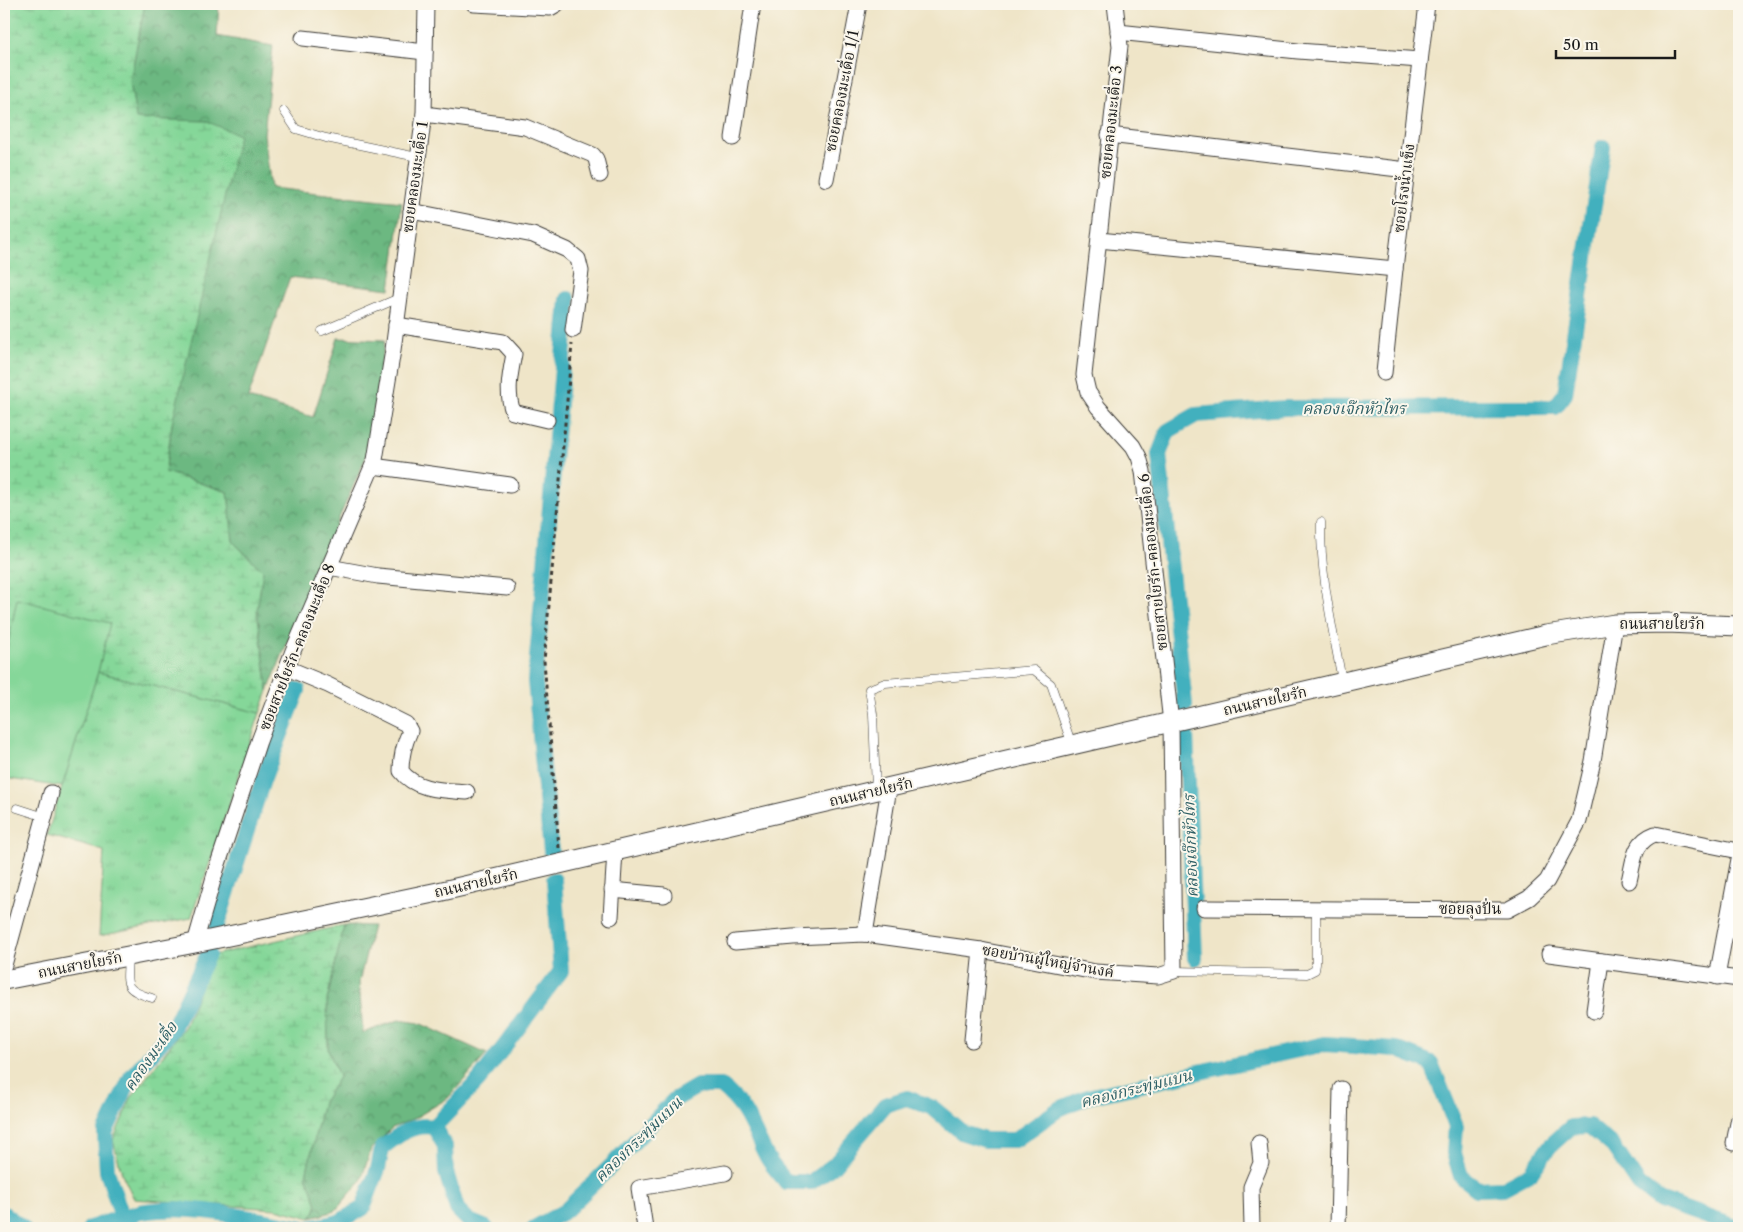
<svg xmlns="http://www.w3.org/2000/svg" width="1743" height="1232" font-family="'Libre Caslon Text','Noto Serif Thai',serif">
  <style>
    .grass { fill: url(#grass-tufts); stroke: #507a5a }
    .forest { fill: url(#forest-crowns); stroke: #446a4e }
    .wetland { fill: url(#wetland-marsh); stroke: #507a5a }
    .garden { fill: #85d799; stroke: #507a5a }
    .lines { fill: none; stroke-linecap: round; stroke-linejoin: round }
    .canal { stroke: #42b0be; stroke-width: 16 }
    .service-casing { stroke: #3c3a36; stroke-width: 9 }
    .minor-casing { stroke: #3c3a36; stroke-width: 17 }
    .tertiary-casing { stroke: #3c3a36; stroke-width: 21 }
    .path { stroke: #3c3a36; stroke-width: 3; stroke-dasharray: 4 4; stroke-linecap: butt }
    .service { stroke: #fff; stroke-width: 8 }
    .minor { stroke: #fff; stroke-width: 15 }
    .tertiary { stroke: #fff; stroke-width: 19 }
    .labels { text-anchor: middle; stroke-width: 4; stroke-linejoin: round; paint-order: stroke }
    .street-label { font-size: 15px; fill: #1c1c1c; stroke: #fbf7ec }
    .water-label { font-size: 16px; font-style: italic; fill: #2d5f65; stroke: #fbf7ec }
  </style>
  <defs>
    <pattern id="grass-tufts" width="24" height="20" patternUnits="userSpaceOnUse" patternTransform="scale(1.25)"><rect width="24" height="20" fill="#85d799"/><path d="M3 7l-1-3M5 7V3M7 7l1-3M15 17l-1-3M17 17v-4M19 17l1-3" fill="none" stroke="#72b883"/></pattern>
    <pattern id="forest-crowns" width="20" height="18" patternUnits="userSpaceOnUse" patternTransform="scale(1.25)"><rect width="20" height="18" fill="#6cb881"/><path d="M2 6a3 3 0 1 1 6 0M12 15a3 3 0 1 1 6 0" fill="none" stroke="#589569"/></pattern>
    <pattern id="wetland-marsh" width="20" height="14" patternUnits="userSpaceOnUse" patternTransform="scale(1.25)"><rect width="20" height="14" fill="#85d799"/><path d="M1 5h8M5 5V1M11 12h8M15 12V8" fill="none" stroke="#72b883"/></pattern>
  </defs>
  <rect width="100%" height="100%" fill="#fbf7ec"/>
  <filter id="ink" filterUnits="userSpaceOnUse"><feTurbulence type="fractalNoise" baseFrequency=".02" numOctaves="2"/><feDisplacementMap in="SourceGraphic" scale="10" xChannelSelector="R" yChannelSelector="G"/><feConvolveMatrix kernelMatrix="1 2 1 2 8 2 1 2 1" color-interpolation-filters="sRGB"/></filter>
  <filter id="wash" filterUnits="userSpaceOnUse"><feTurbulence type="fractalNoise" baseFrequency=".0096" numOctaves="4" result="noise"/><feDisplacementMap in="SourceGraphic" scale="20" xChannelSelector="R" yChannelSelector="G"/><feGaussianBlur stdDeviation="1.12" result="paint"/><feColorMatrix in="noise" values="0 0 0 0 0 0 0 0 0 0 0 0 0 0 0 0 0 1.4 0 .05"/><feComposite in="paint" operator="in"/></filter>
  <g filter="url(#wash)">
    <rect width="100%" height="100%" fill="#efe5c8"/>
    <!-- grass -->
    <polygon class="grass" points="98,672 260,713 191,918 99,936 104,851 47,835"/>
    <!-- forest -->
    <g class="forest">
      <polygon points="149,4 219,4 217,36 273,46 264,134 271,188 402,202 390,289 290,277 248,398 313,417 338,338 385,340 367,455 321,559 268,691 257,610 263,571 233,542 228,492 165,472 172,424 206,121 136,120 130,81 144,8"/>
      <polygon points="344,925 373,926 359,982 363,1033 399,1020 419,1023 487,1054 448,1098 415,1118 392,1128 371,1149 361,1181 335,1211 311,1218 317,1205 306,1175 323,1102 339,1077 328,1049 327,1000"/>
    </g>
    <!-- wetland -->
    <g class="wetland">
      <polygon points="4,4 149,4 144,8 130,81 136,119 206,121 239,135 172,424 165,472 228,492 233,542 263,571 257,610 268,691 260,713 98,672 109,623 17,600 4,664"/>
      <polygon points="344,925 327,1000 328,1049 339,1077 323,1102 306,1175 317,1205 311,1218 276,1209 134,1199 122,1174 113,1140 131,1098 185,1026 213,955"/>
    </g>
    <!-- garden -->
    <polygon class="garden" points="17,599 110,623 98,672 62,787 4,778 4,664"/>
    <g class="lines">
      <!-- canal -->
      <g class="canal">
        <polyline points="1185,705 1159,454 1168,431 1196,415 1285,408 1555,407 1565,394 1603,147"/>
        <polyline points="1186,734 1195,958"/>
        <polyline points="551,851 535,681 568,299"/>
        <polyline points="217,925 263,780 298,690"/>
        <polyline points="434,1127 479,1080 561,971 554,880"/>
        <polyline points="4,1214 23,1228"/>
        <polyline points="122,1217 107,1171 105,1133 131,1077 172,1030 208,954"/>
        <path d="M90,1228C107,1223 123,1216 141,1212C195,1203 250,1219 303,1228"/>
        <path d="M310,1228L339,1222L363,1208L378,1169L382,1148C398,1135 413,1123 434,1127L445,1146L446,1172L457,1209L469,1221L486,1228"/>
        <path d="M534,1228L565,1211L611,1166L674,1100L698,1086H721C749,1109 751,1127 767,1157C772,1166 780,1174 786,1182H811L834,1165L885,1105L907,1098L933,1108L963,1133L985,1140H1015L1059,1109L1087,1097L1325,1044L1396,1049L1431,1063L1456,1126L1454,1153L1461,1176L1477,1189L1503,1188L1531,1173L1550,1146L1571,1127L1589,1126L1613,1146L1639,1185L1659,1200L1739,1228"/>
      </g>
    </g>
  </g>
  <g filter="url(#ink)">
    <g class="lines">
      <defs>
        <g id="service">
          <polyline points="284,111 296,129 326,138 417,157"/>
          <polyline points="322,331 399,298"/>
          <path d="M1321,522C1320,576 1333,629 1342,681"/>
          <polyline points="876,789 873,714 869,689 885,683 1034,670 1051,684 1072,745"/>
          <polyline points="17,808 45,817"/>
          <path d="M128,956C127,985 122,989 152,998"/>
          <polyline points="1174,971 1307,974 1315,970 1316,964 1316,908"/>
        </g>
        <g id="minor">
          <polyline points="474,4 550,8 557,4"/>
          <polyline points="1118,32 1298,51 1420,60"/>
          <polyline points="303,38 425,52"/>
          <polyline points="424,114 525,127 593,155 596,159 600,175"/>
          <polyline points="1109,135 1407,170"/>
          <polyline points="733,138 753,4"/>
          <polyline points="826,179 859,4"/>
          <polyline points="411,211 533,235 567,250 578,259 581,271 573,330"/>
          <polyline points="1099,240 1395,269"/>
          <path d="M396,325L503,342L514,354C510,375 506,392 513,412L547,420"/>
          <polyline points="1384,373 1395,269 1427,4"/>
          <polyline points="373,466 510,485"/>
          <polyline points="329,567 378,576 507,588"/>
          <path d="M287,668L328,685L406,724L410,731C404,744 401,757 401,771C416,791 444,790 467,792"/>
          <path d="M1629,881C1634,861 1633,842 1655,834L1739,851"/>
          <polyline points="612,890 664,895"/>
          <polyline points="1204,908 1507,910 1529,898 1547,881 1579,821 1593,761 1615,624"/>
          <polyline points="611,917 615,851"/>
          <polyline points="865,934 889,788"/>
          <polyline points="735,942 793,937 865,934 981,950 1095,972 1158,976 1174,971 1171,723 1143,471 1139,457 1133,446 1098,407 1088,392 1084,375 1120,46 1115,4"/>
          <polyline points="195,943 216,870 259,741 293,651 375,460 393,350 424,114 426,4"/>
          <polyline points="1549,954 1739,979"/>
          <polyline points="4,965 51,793"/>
          <polyline points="1717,977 1739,859"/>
          <polyline points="1594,1011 1601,961"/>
          <polyline points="972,1040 981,950"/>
          <polyline points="1734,1143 1739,1118"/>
          <polyline points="645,1228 639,1188 725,1173"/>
          <polyline points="1252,1228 1251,1187 1261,1163 1259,1143"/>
          <polyline points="1338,1228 1341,1089"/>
        </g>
        <polyline id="tertiary" points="4,980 195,943 438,892 1546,635 1615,624 1667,623 1739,626"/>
      </defs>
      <!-- service casing -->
      <use href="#service" class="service-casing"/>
      <!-- minor casing -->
      <use href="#minor" class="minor-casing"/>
      <!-- tertiary casing -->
      <use href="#tertiary" class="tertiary-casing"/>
      <!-- path -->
      <polyline class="path" points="559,848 544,661 572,344"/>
      <!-- service -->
      <use href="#service" class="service"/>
      <!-- minor -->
      <use href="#minor" class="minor"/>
      <!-- tertiary -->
      <use href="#tertiary" class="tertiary"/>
    </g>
  </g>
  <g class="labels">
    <!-- street labels -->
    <g class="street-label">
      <text transform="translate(842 91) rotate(-79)" y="5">ซอยคลองมะเดื่อ 1/1</text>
      <text transform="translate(1111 122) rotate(-84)" y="5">ซอยคลองมะเดื่อ 3</text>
      <text transform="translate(415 177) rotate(-82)" y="5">ซอยคลองมะเดื่อ 1</text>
      <text transform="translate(1404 188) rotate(-83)" y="5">ซอยโรงน้ำแข็ง</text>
      <text transform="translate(1153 562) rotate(-96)" y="5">ซอยสายใยรัก-คลองมะเดื่อ 6</text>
      <text x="1662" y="629">ถนนสายใยรัก</text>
      <text transform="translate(297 647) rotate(-68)" y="5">ซอยสายใยรัก-คลองมะเดื่อ 8</text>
      <text transform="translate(1265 701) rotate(-13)" y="5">ถนนสายใยรัก</text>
      <text transform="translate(871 792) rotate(-13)" y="5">ถนนสายใยรัก</text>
      <text transform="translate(476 883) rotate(-13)" y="5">ถนนสายใยรัก</text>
      <text x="1470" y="914">ซอยลุงปั่น</text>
      <text transform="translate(1048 961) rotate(10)" y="5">ซอยบ้านผู้ใหญ่จำนงค์</text>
      <text transform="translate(80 965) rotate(-11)" y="5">ถนนสายใยรัก</text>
    </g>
    <!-- water labels -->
    <g class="water-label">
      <text x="1354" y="414">คลองเจ๊กหัวไทร</text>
      <text transform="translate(1190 846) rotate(-92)" y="6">คลองเจ๊กหัวไทร</text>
      <text transform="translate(150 1056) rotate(-55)" y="6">คลองมะเดื่อ</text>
      <text transform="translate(1136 1088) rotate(-14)" y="6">คลองกระทุ่มแบน</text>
      <text transform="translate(638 1139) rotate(-44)" y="6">คลองกระทุ่มแบน</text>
    </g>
  </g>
  <!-- margin -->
  <rect width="1743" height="1232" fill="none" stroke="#fbf7ec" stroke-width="20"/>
  <!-- scale -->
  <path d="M1556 50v8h119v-8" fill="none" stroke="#1c1c1c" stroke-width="2.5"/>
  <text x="1563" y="50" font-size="15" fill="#1c1c1c" stroke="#fbf7ec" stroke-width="4" paint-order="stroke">50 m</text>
</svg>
